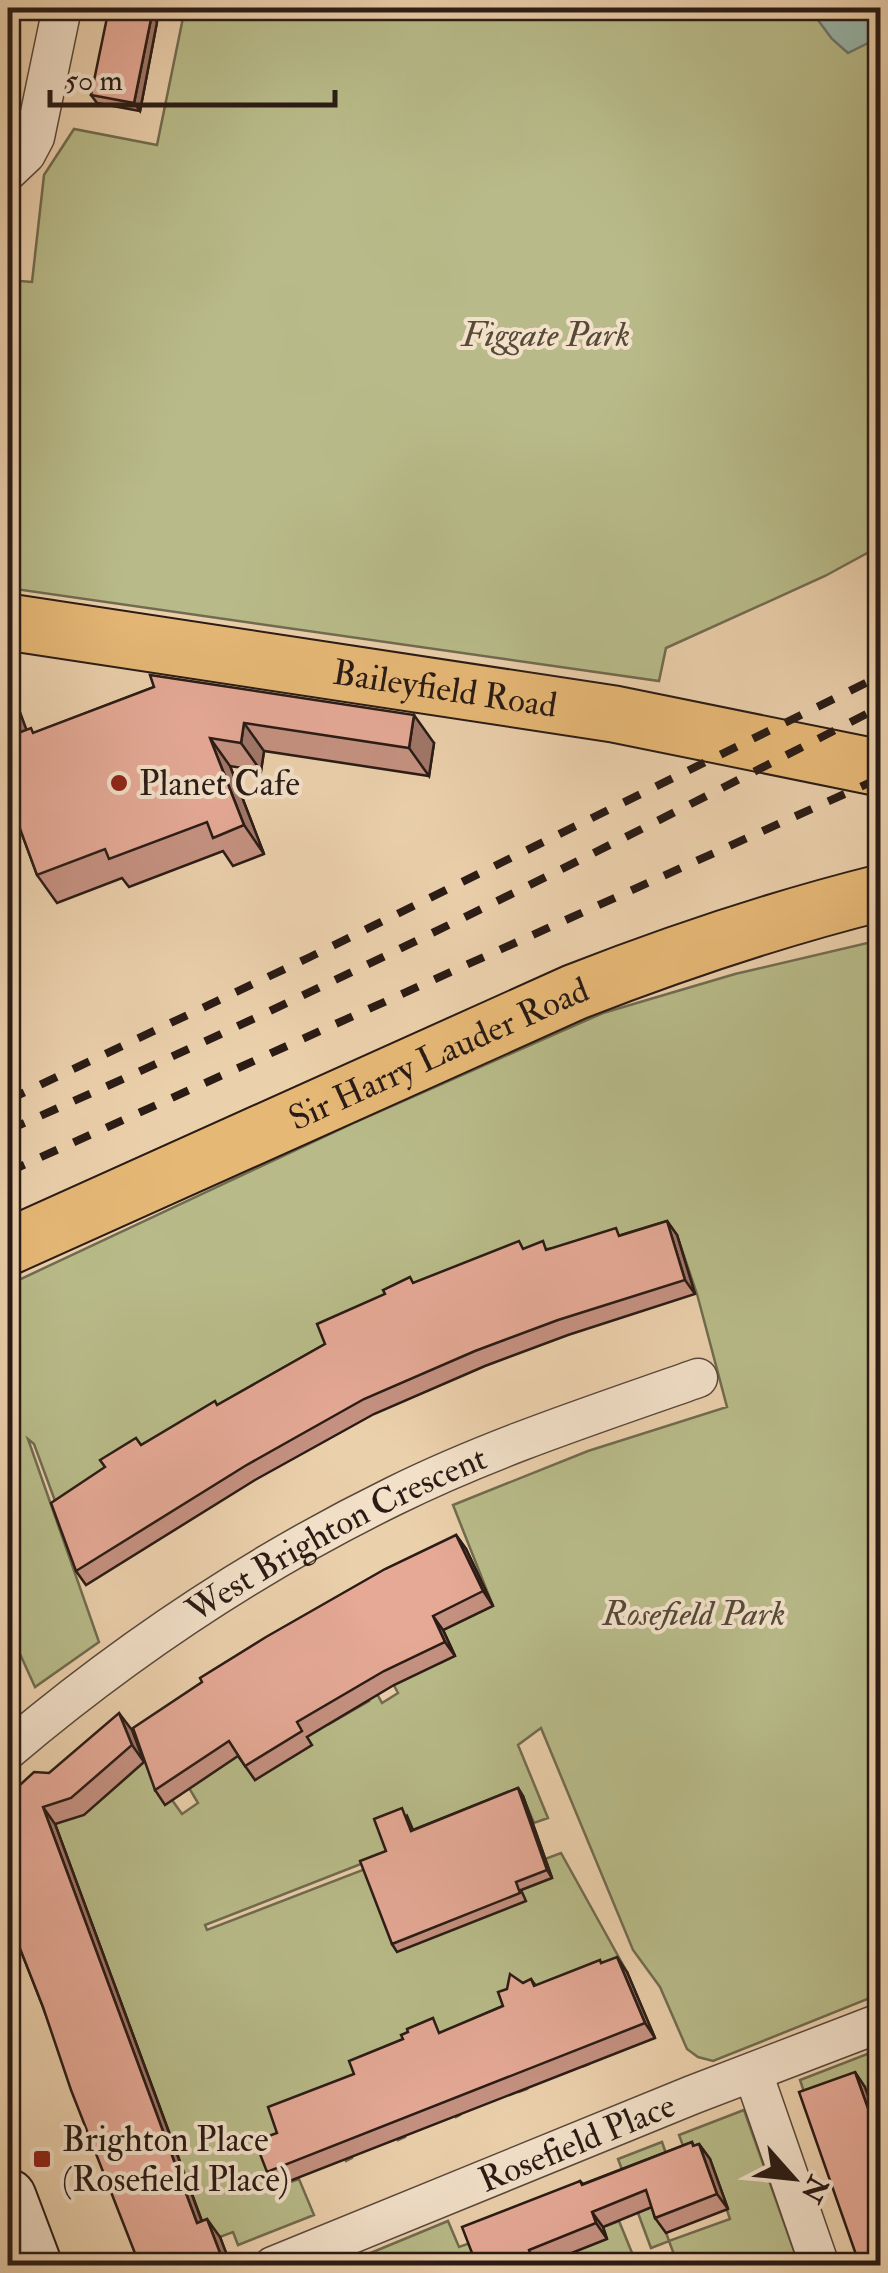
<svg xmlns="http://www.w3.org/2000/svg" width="888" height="2273" font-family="'IM FELL Double Pica',serif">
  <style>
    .green { fill: #b8bb89; stroke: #716b4f; stroke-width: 2.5 }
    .water { fill: #98b6ab; stroke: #6c786f; stroke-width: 2.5 }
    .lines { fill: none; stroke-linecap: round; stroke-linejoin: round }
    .street-casing { stroke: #5a483b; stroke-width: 41 }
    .secondary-casing { stroke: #2a1b15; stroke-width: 59 }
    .primary-casing { stroke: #2a1b15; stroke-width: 59 }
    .street { stroke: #f2e0c9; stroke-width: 38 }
    .secondary { stroke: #f2e0c9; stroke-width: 55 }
    .primary { stroke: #e6b876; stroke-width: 55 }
    .rail { stroke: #2a1b15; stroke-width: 8; stroke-dasharray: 18 18; stroke-linecap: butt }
    .wall { fill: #c59181; stroke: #2a1b15; stroke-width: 2.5 }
    .shaded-wall { fill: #a07669; stroke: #2a1b15; stroke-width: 2.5 }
    .building { fill: #e5a996; stroke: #2a1b15; stroke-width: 2.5 }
    .poi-dot { fill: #8f2418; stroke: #f2e0c9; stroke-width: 4 }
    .labels { text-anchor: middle; stroke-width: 8; stroke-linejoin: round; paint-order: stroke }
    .park-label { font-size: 35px; font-style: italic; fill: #554b38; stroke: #f2e0c9 }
    .street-label { font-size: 35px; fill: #2a1b15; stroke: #f2e0c9 }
    .poi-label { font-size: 35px; fill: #2a1b15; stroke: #f2e0c9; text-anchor: start }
  </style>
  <rect width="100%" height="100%" fill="#ebd0ac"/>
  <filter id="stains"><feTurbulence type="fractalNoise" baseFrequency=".002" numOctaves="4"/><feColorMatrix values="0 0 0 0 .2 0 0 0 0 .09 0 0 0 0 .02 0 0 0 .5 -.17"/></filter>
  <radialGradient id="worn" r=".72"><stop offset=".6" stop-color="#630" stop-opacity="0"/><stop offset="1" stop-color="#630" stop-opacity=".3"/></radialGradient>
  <!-- green -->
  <g class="green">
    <polygon points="185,8 880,8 880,546 825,576 666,648 659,681 8,588 8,280 32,282 44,175 74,129 157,145"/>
    <polygon points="880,940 880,1740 872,1748 880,1770 880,1994 713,2061 698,2057 687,2049 660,1987 633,1950 541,1728 518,1745 548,1818 534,1823 523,1797 418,1842 407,1816 380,1828 389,1853 205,1925 207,1930 365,1869 398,1951 489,1915 479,1886 493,1880 499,1893 504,1892 510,1907 525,1901 521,1890 552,1878 545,1859 561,1853 627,1972 619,1975 623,1986 616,1989 609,1974 592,1981 598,1996 567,2008 589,2064 584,2066 563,2011 550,2015 542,1994 518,1997 517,2004 508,2007 516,2028 505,2033 527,2089 519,2092 497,2038 481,2044 477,2036 469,2040 472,2048 452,2055 444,2033 432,2038 460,2115 456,2117 427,2043 412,2049 419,2068 384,2083 405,2137 398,2140 371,2071 360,2076 364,2089 331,2103 352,2158 346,2161 324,2104 278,2121 288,2147 266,2157 277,2187 299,2179 314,2215 238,2245 233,2232 209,2241 165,2123 102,2146 97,2133 160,2108 112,1978 48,2002 42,1986 106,1962 55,1824 58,1823 53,1808 87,1791 97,1803 143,1763 139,1749 144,1746 165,1804 172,1800 182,1814 198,1803 189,1788 234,1758 200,1707 214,1698 222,1711 216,1716 255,1780 273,1768 255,1740 295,1714 263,1663 266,1661 277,1679 286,1675 305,1708 308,1706 316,1720 324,1716 329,1724 369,1701 325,1626 330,1622 341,1640 350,1636 362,1659 359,1661 382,1703 398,1693 382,1663 418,1644 389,1590 401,1583 440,1663 455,1656 443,1630 493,1606 453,1505 588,1451 727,1407 697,1294 677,1235 629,1250 624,1237 615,1240 616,1245 567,1261 586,1324 580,1325 553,1256 544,1259 546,1266 535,1270 529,1256 517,1261 524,1281 476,1300 468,1280 454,1285 459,1299 448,1303 446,1298 436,1302 464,1371 457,1373 421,1292 393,1304 403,1327 384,1335 377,1320 327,1339 337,1362 320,1370 344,1424 332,1430 300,1377 227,1419 224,1415 150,1459 145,1452 111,1474 115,1481 61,1517 34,1444 28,1439 99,1642 35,1687 20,1654 8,1658 8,1285 351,1124 603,1013 735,974"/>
    <polygon points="880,2049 880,2129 809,2107 800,2080"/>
    <polygon points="744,2110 799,2265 678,2265 669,2241 651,2248 618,2159 662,2142 671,2168 648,2181 669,2241 730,2219 710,2160 689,2162 679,2135"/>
    <polygon points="448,2221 459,2247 473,2242 482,2265 419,2265 414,2256 390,2265 339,2266"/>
    <polygon points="619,2221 637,2265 539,2265 523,2223 603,2227"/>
  </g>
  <!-- water -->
  <polygon class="water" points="809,8 880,8 880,37 848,53 832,39"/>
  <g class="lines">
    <defs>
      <g id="street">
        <polyline points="8,171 26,154 35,137 62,8"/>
        <path id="s1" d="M8,1750C125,1651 255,1564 394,1496C491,1448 596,1414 698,1378"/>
        <polyline points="753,2073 820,2266"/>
        <path id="s2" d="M273,2266L692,2095L880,2023"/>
      </g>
      <polyline id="secondary" points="8,2197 34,2266"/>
      <g id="primary">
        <path id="s3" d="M8,622L614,714L880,768"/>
        <path id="s4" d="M8,1247L575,992C675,953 776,919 880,893"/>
      </g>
    </defs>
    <!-- street casing -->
    <use href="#street" class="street-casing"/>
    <!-- secondary casing -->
    <use href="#secondary" class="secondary-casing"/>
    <!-- primary casing -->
    <use href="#primary" class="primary-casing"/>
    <!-- street -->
    <use href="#street" class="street"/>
    <!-- secondary -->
    <use href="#secondary" class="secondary"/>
    <!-- primary -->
    <use href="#primary" class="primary"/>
    <!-- rail -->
    <g class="rail">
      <polyline points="8,1100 310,957 880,676"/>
      <path d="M8,1130C304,1001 593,855 880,707"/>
      <polyline points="8,1172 880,778"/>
    </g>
  </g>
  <!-- wall -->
  <g class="wall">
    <polygon points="152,14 157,22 140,111 97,103 91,95"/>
    <polygon points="8,680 26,730 34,733 154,687 434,743 429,776 264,751 261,771 230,766 264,854 233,866 223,851 129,887 122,878 57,903 37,875 8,796"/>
    <polygon points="667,1221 677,1235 695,1294 568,1335 485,1366 374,1414 255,1480 86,1585 76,1571 105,1467 141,1445 218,1405 325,1344 414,1283 524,1249 549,1249 621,1235"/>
    <polygon points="456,1535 466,1549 493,1606 443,1630 455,1656 394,1685 307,1737 312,1745 255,1780 238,1756 165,1805 155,1790"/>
    <polygon points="8,1658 14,1675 8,1678"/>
    <polygon points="132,1730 144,1762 84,1815 55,1824 202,2221 220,2237 231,2266 140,2266 43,2007 8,1918 49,1773"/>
    <polygon points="518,1788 523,1796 552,1878 521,1890 526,1901 397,1952 392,1944 386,1851 407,1816 413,1830"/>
    <polygon points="602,1963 627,1972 655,2038 277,2186 267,2172 277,2133 354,2074 443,2032 503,2006 523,1983 531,1979 536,1986"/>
    <polygon points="692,2142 694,2146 699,2144 710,2159 728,2209 666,2233 655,2218 652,2207 603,2227 607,2239 539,2266 477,2266 580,2181 583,2184"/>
  </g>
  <!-- shaded-wall -->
  <g class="shaded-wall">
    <polygon points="152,14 157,22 140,111 134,103"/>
    <polygon points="8,680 38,761 18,733 8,704"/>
    <polygon points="414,715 434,743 429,776 409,748"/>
    <polygon points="244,723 264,751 261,771 241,743"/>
    <polygon points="210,738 230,766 264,854 244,825"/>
    <polygon points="667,1221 677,1235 695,1294 685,1280"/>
    <polygon points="456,1535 466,1549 493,1606 483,1591"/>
    <polygon points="433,1616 443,1630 455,1656 445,1642"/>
    <polygon points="119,1713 132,1730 144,1762 132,1745"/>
    <polygon points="518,1788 523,1796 552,1878 547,1870"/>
    <polygon points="43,1807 55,1824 209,2241 197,2223"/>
    <polygon points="617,1957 627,1972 655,2038 645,2023"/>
    <polygon points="855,2072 865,2087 880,2129 870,2114"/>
    <polygon points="699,2144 710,2159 728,2209 717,2194"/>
    <polygon points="592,2212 603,2227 607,2239 596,2223"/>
    <polygon points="207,2219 220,2237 231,2266 225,2266"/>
  </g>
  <!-- building -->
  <g class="building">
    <polygon points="109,8 120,8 152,14 134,103 91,95"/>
    <polygon points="150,675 414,715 409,748 244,723 241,743 210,738 244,825 213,838 207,822 109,859 105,849 37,875 8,796 8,704 18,733 31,728 33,733 154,687"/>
    <polygon points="667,1221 685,1280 558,1320 475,1351 364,1399 245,1466 76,1571 51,1503 105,1467 100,1460 136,1438 141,1445 215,1401 217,1405 325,1344 317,1324 385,1294 383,1290 410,1277 413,1283 519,1241 523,1249 543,1241 546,1250 616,1228 619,1236"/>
    <polygon points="456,1535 483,1591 433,1616 445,1642 384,1671 297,1722 302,1731 245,1766 229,1741 155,1790 133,1728 202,1682 200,1678 266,1637 385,1569"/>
    <polygon points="119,1713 132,1745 71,1798 43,1807 197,2223 207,2219 225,2266 140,2266 71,2090 43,2007 8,1918 8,1796 34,1772 49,1773"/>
    <polygon points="518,1788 547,1870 516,1882 520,1893 392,1944 360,1861 386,1851 374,1819 402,1808 411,1831"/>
    <polygon points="617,1957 645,2023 267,2172 255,2141 277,2133 268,2107 354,2074 349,2061 403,2039 401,2035 408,2032 407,2029 433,2018 439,2033 503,2006 498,1992 507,1989 510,1974 523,1983 531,1979 534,1986 600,1960 601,1963"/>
    <polygon points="855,2072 870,2114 880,2111 880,2266 860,2266 799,2092"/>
    <polygon points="692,2142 693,2146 699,2144 717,2194 655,2218 646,2190 592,2212 596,2223 529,2250 534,2265 477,2266 462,2227 580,2181 582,2185"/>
  </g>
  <!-- markers -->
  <g class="poi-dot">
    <circle cx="119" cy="783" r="10"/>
    <rect x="32" y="2149" width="20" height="20" rx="5"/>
  </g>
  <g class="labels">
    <!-- park labels -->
    <g class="park-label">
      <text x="546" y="346">Figgate Park</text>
      <text x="694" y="1625">Rosefield Park</text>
    </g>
    <!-- street labels -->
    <g class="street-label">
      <text dy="12" stroke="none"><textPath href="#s3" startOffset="442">Baileyfield Road</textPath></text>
      <text dy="12" stroke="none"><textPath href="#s4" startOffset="472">Sir Harry Lauder Road</textPath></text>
      <text dy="12" stroke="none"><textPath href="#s1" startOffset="395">West Brighton Crescent</textPath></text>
      <text dy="12" stroke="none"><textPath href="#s2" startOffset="328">Rosefield Place</textPath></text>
    </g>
    <!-- poi labels -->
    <g class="poi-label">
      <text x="139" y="795">Planet Cafe</text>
      <text x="62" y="2151">Brighton Place<tspan x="62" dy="40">(Rosefield Place)</tspan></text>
    </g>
  </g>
  <!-- margin -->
  <rect width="888" height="2273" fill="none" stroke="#ebd0ac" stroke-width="40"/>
  <rect x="10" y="10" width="868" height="2253" fill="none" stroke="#2a1b15" stroke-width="5"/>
  <rect x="20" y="20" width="848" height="2233" fill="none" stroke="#2a1b15" stroke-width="2.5"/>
  <!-- north arrow -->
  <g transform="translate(793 2178) rotate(117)" stroke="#f2e0c9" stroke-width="8" paint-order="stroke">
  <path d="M0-8L18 38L0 25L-18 38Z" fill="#2a1b15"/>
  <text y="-15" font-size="28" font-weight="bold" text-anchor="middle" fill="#2a1b15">N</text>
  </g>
  <!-- scale -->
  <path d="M50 90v15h285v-15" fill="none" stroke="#2a1b15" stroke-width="5"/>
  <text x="65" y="90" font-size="30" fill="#2a1b15" stroke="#f2e0c9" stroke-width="8" paint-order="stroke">50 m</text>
  <rect width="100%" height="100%" filter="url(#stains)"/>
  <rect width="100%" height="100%" fill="url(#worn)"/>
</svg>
